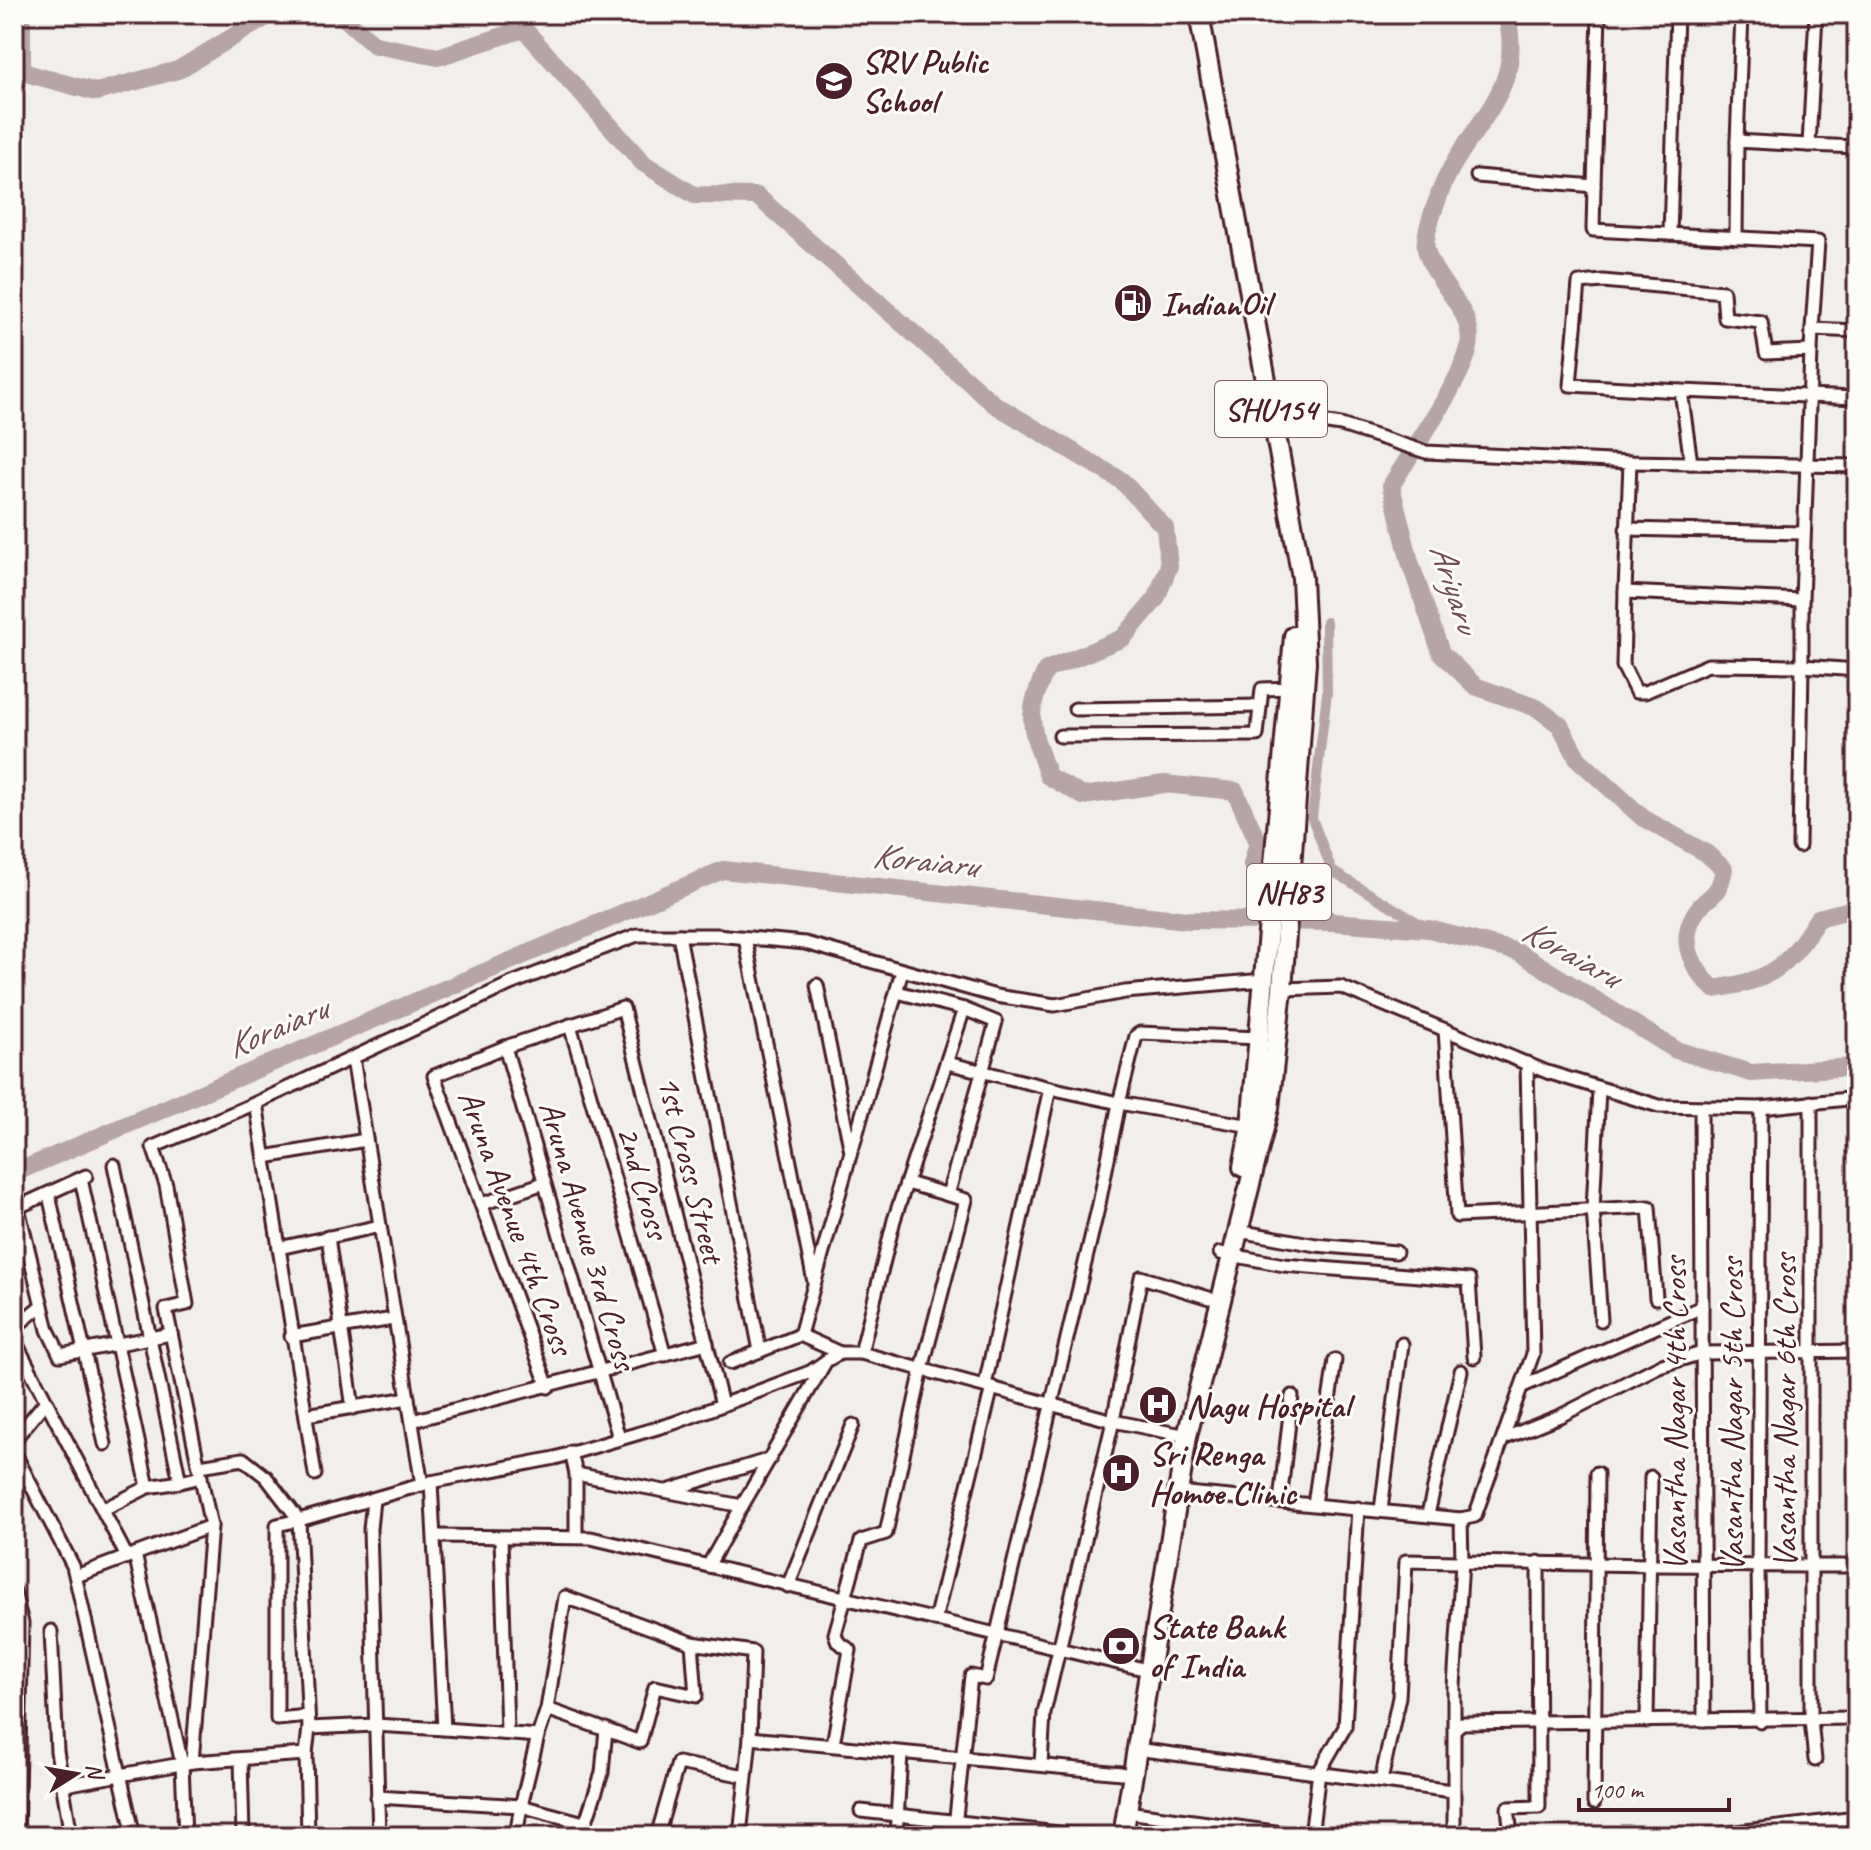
<svg xmlns="http://www.w3.org/2000/svg" width="1871" height="1850" font-family="Caveat,sans-serif">
  <style>
    .lines { fill: none; stroke-linecap: round; stroke-linejoin: round }
    .canal { stroke: #b7a5a6; stroke-width: 10 }
    .river { stroke: #b7a5a6; stroke-width: 18 }
    .minor-casing { stroke: #4a1f2b; stroke-width: 17 }
    .trunk-casing { stroke: #4a1f2b; stroke-width: 24 }
    .minor { stroke: #fdfcf7; stroke-width: 11 }
    .trunk { stroke: #fdfcf7; stroke-width: 18 }
    .labels { text-anchor: middle; stroke-width: 6; stroke-linejoin: round; paint-order: stroke }
    .shield { fill: #fdfcf7; stroke: #806168; stroke-width: 2 }
    .shield-label { font-size: 32px; font-weight: bold; fill: #4a1f2b }
    .poi-label { font-size: 34px; font-weight: bold; fill: #4a1f2b; stroke: #fdfcf7; text-anchor: start }
    .street-label { font-size: 34px; fill: #4a1f2b; stroke: #fdfcf7 }
    .water-label { font-size: 36px; font-style: italic; fill: #704e56; stroke: #fdfcf7 }
  </style>
  <rect width="100%" height="100%" fill="#f2efeb"/>
  <filter id="ink" filterUnits="userSpaceOnUse"><feTurbulence type="fractalNoise" baseFrequency=".0125" numOctaves="2"/><feDisplacementMap in="SourceGraphic" scale="16" xChannelSelector="R" yChannelSelector="G"/><feConvolveMatrix kernelMatrix="1 2 1 2 8 2 1 2 1" color-interpolation-filters="sRGB"/></filter>
  <g filter="url(#ink)">
    <g class="lines">
      <!-- canal -->
      <polyline class="canal" points="1326,622 1327,693 1312,818 1332,871 1429,929"/>
      <!-- river -->
      <g class="river">
        <polyline points="22,14 22,72 96,92 178,70 271,14"/>
        <path d="M340,14L375,45L438,57L524,29L643,163L694,195L757,196L994,404L1122,481L1165,528L1169,566L1156,599L1123,638L1046,670C1023,719 1032,728 1048,776L1083,796L1164,784L1235,791L1258,842L1252,864L1332,922"/>
        <path d="M1506,14C1528,93 1466,125 1441,190C1436,204 1423,235 1426,249C1434,284 1476,310 1469,347C1463,379 1409,455 1391,486L1410,562L1441,653L1475,686L1537,708L1560,725L1578,759L1643,818L1706,853L1724,869C1718,902 1707,893 1694,915C1678,943 1694,971 1714,989C1772,980 1787,968 1818,918L1846,911L1857,915"/>
        <polyline points="14,1173 723,870 1187,920 1332,922 1429,929 1518,952 1676,1050 1751,1073 1857,1067"/>
      </g>
      <defs>
        <g id="minor">
          <polyline points="1737,141 1742,14"/>
          <polyline points="1809,145 1857,147"/>
          <polyline points="1477,176 1594,186 1593,230 1818,242 1812,329"/>
          <polyline points="1594,186 1599,14"/>
          <polyline points="1670,234 1677,14"/>
          <polyline points="1736,238 1737,141 1809,145 1816,14"/>
          <polyline points="1811,351 1812,329 1857,331"/>
          <polyline points="1681,391 1857,398"/>
          <polyline points="1261,413 1341,425 1426,452 1630,462 1857,466"/>
          <polyline points="1630,462 1625,592 1802,600 1811,351 1766,353 1761,322 1725,318 1723,292 1603,281 1579,283 1570,385 1681,391 1691,463"/>
          <polyline points="1626,529 1802,533"/>
          <polyline points="1625,592 1623,666 1636,692 1645,692 1708,665 1802,666 1799,846"/>
          <polyline points="1802,600 1802,666 1857,670"/>
          <polyline points="1075,709 1260,706"/>
          <polyline points="1060,736 1257,735 1262,689 1292,688"/>
          <polyline points="679,935 760,1351"/>
          <polyline points="745,938 814,1282"/>
          <polyline points="1282,989 1341,987 1547,1072 1659,1106 1761,1108 1857,1098"/>
          <polyline points="897,992 964,1009 996,1022 948,1195"/>
          <polyline points="570,1025 665,1355"/>
          <polyline points="1445,1030 1457,1216 1649,1207 1656,1298"/>
          <polyline points="505,1047 619,1438"/>
          <polyline points="353,1058 422,1485"/>
          <polyline points="947,1063 1050,1088"/>
          <polyline points="1599,1089 1593,1209 1601,1320"/>
          <polyline points="1811,1102 1811,1720 1815,1760"/>
          <polyline points="256,1103 315,1474"/>
          <polyline points="1701,1108 1704,1720"/>
          <polyline points="1251,1126 1119,1103 1136,1036 1140,1033 1259,1038"/>
          <polyline points="853,1147 902,971"/>
          <polyline points="265,1157 366,1140"/>
          <polyline points="114,1165 180,1482 201,1477"/>
          <polyline points="81,1179 148,1487"/>
          <polyline points="49,1195 105,1444"/>
          <polyline points="482,1204 544,1183"/>
          <polyline points="18,1208 48,1330 60,1355 171,1334"/>
          <polyline points="14,1209 86,1176"/>
          <polyline points="1238,1231 1316,1245 1396,1252"/>
          <polyline points="328,1237 353,1408"/>
          <polyline points="279,1248 380,1226"/>
          <polyline points="1220,1253 1284,1265 1469,1280 1474,1357"/>
          <polyline points="14,1328 42,1305"/>
          <polyline points="800,1335 851,1152 817,985"/>
          <polyline points="291,1336 393,1319"/>
          <polyline points="14,1339 127,1557 135,1554 182,1764 185,1836"/>
          <polyline points="861,1353 894,1220 964,1009"/>
          <polyline points="730,1363 800,1335 840,1353"/>
          <polyline points="1523,1386 1702,1307"/>
          <polyline points="548,1387 434,1076 505,1047 623,1008 722,1405"/>
          <polyline points="306,1415 408,1398"/>
          <polyline points="412,1421 707,1343"/>
          <polyline points="1505,1438 1560,1416 1659,1366 1702,1353 1857,1351"/>
          <polyline points="14,1440 46,1401"/>
          <polyline points="14,1452 73,1566 134,1836"/>
          <polyline points="571,1452 576,1474 742,1506 826,1361 840,1353 861,1353 1113,1421 1187,1436"/>
          <polyline points="200,1466 243,1459 266,1477 299,1520 277,1525 277,1719 308,1716"/>
          <polyline points="667,1491 770,1459"/>
          <polyline points="1177,1492 1461,1519 1475,1516 1533,1354 1527,1063"/>
          <polyline points="373,1500 370,1529 379,1836"/>
          <polyline points="1280,1501 1292,1396"/>
          <polyline points="1314,1504 1335,1360"/>
          <polyline points="104,1509 148,1487 180,1482"/>
          <polyline points="1381,1510 1402,1344"/>
          <polyline points="1428,1514 1461,1371"/>
          <polyline points="576,1535 576,1474"/>
          <polyline points="437,1536 591,1538 1139,1668"/>
          <polyline points="501,1538 507,1731"/>
          <polyline points="135,1554 211,1526"/>
          <polyline points="708,1566 742,1506"/>
          <polyline points="76,1576 127,1557"/>
          <polyline points="788,1586 853,1425"/>
          <polyline points="14,1591 22,1623 17,1836"/>
          <polyline points="935,1620 992,1387"/>
          <polyline points="51,1631 57,1751 71,1836"/>
          <polyline points="692,1643 753,1652 750,1738 740,1836"/>
          <polyline points="1647,1721 1651,1477"/>
          <polyline points="1760,1722 1758,1566 1761,1108"/>
          <polyline points="309,1728 375,1725 444,1729 431,1482"/>
          <polyline points="1456,1728 1462,1723 1857,1718"/>
          <polyline points="538,1736 547,1709 565,1597 692,1643 696,1696 655,1687 640,1742 547,1709"/>
          <polyline points="750,1738 1121,1773"/>
          <polyline points="833,1744 850,1650 838,1642 835,1634 861,1541 886,1533 922,1369 966,1200 907,1183"/>
          <polyline points="1136,1749 1452,1791"/>
          <polyline points="241,1759 243,1836"/>
          <polyline points="192,1762 211,1526 166,1309 187,1304 166,1185 153,1147 256,1103 510,984 637,935 716,935 805,943 996,996 1055,1005 1125,992 1264,980"/>
          <polyline points="1041,1764 1044,1713 1113,1421 1141,1277 1209,1298"/>
          <path d="M1381,1781L1399,1697L1406,1561C1556,1564 1706,1566 1857,1566"/>
          <polyline points="65,1785 192,1762 306,1754"/>
          <polyline points="377,1797 521,1806 538,1736 444,1729"/>
          <polyline points="1594,1803 1597,1473"/>
          <polyline points="861,1811 1086,1836"/>
          <polyline points="1127,1812 1305,1836"/>
          <polyline points="308,1836 306,1754 309,1728 299,1520 431,1482 555,1458 674,1423 810,1372 826,1361"/>
          <polyline points="516,1836 521,1806 584,1823"/>
          <polyline points="581,1836 602,1773 606,1729"/>
          <polyline points="657,1836 678,1763 745,1776"/>
          <polyline points="896,1836 901,1754"/>
          <polyline points="954,1836 971,1676 986,1679 1099,1204 1119,1103 1050,1088 985,1385"/>
          <polyline points="1311,1836 1319,1772 1345,1727 1358,1508"/>
          <polyline points="1454,1836 1454,1686 1462,1562 1461,1519"/>
          <polyline points="1511,1836 1508,1808 1539,1807 1538,1562"/>
          <polyline points="1701,1836 1857,1818"/>
        </g>
        <g id="trunk">
          <polyline points="1243,1167 1251,1126 1294,636"/>
          <polyline points="1123,1836 1187,1436 1269,1108 1282,989 1306,662 1302,578 1199,14"/>
        </g>
      </defs>
      <!-- minor casing -->
      <use href="#minor" class="minor-casing"/>
      <!-- trunk casing -->
      <use href="#trunk" class="trunk-casing"/>
      <!-- minor -->
      <use href="#minor" class="minor"/>
      <!-- trunk -->
      <use href="#trunk" class="trunk"/>
    </g>
  </g>
  <!-- icons -->
  <defs>
    <symbol id="school-disc" viewBox="-11 -11 22 22"><circle r="9.5" fill="#4a1f2b" stroke="#fdfcf7"/><path d="M0-5L7-2L0 1L-7-2ZM-4 1L0 2.5L4 1V4Q0 6-4 4Z" fill="#fff"/></symbol>
    <symbol id="fuel-disc" viewBox="-11 -11 22 22"><circle r="9.5" fill="#4a1f2b" stroke="#fdfcf7"/><path d="M-5.5-6h7V0h2V4h1.3V-2.5L3-4.5l.8-.8L6-3V5H2.5V1h-1V6h-7ZM-4.2-4.7v3.2H.2V-4.7Z" fill="#fff"/></symbol>
    <symbol id="hospital-disc" viewBox="-11 -11 22 22"><circle r="9.5" fill="#4a1f2b" stroke="#fdfcf7"/><path d="M-5-5h3v3.5h4V-5h3V5h-3V1.5h-4V5h-3Z" fill="#fff"/></symbol>
    <symbol id="bank-disc" viewBox="-11 -11 22 22"><circle r="9.5" fill="#4a1f2b" stroke="#fdfcf7"/><path d="M-6-4H6V4H-6ZM0-2.3a2.3 2.3 0 1 0 0 4.6a2.3 2.3 0 1 0 0-4.6Z" fill="#fff"/></symbol>
  </defs>
  <g fill-rule="evenodd">
    <use href="#school-disc" x="812" y="59" width="44" height="44"/>
    <use href="#fuel-disc" x="1111" y="281" width="44" height="44"/>
    <use href="#hospital-disc" x="1136" y="1383" width="44" height="44"/>
    <use href="#hospital-disc" x="1099" y="1451" width="44" height="44"/>
    <use href="#bank-disc" x="1099" y="1624" width="44" height="44"/>
  </g>
  <g class="labels">
    <!-- shield labels -->
    <g class="shield">
      <rect x="1215" y="381" width="112" height="56" rx="6"/>
      <rect x="1247" y="864" width="84" height="56" rx="6"/>
    </g>
    <g class="shield-label">
      <text x="1271" y="420">SHU154</text>
      <text x="1289" y="903">NH83</text>
    </g>
    <!-- poi labels -->
    <g class="poi-label">
      <text x="862" y="73">SRV Public<tspan x="862" dy="39">School</tspan></text>
      <text x="1161" y="315">IndianOil</text>
      <text x="1186" y="1417">Nagu Hospital</text>
      <text x="1149" y="1465">Sri Renga<tspan x="1149" dy="39">Homoe Clinic</tspan></text>
      <text x="1149" y="1638">State Bank<tspan x="1149" dy="39">of India</tspan></text>
    </g>
    <!-- street labels -->
    <g class="street-label">
      <text transform="translate(692 1169) rotate(76)" y="12">1st Cross Street</text>
      <text transform="translate(644 1182) rotate(74)" y="12">2nd Cross</text>
      <text transform="translate(517 1222) rotate(70)" y="12">Aruna Avenue 4th Cross</text>
      <text transform="translate(589 1235) rotate(74)" y="12">Aruna Avenue 3rd Cross</text>
      <text transform="translate(1784 1411) rotate(-90)" y="12">Vasantha Nagar 6th Cross</text>
      <text transform="translate(1674 1414) rotate(-90)" y="12">Vasantha Nagar 4th Cross</text>
      <text transform="translate(1731 1415) rotate(-90)" y="12">Vasantha Nagar 5th Cross</text>
    </g>
    <!-- water labels -->
    <g class="water-label">
      <text transform="translate(1456 587) rotate(72)" y="13">Ariyaru</text>
      <text transform="translate(925 859) rotate(6)" y="13">Koraiaru</text>
      <text transform="translate(1572 952) rotate(29)" y="13">Koraiaru</text>
      <text transform="translate(276 1026) rotate(-23)" y="13">Koraiaru</text>
    </g>
  </g>
  <!-- margin -->
  <rect width="1871" height="1850" fill="none" stroke="#fdfcf7" stroke-width="48"/>
  <rect x="24" y="24" width="1823" height="1802" fill="none" stroke="#4a1f2b" stroke-width="3" filter="url(#ink)"/>
  <!-- north arrow -->
  <g transform="translate(76 1774) rotate(79)" stroke="#fdfcf7" stroke-width="6" paint-order="stroke">
  <path d="M0-6L14 30L0 20L-14 30Z" fill="#4a1f2b"/>
  <text y="-12" font-size="22" font-weight="bold" text-anchor="middle" fill="#4a1f2b">N</text>
  </g>
  <!-- scale -->
  <path d="M1579 1798v12h150v-12" fill="none" stroke="#4a1f2b" stroke-width="4"/>
  <text x="1591" y="1798" font-size="24" fill="#4a1f2b" stroke="#fdfcf7" stroke-width="6" paint-order="stroke">100 m</text>
</svg>
